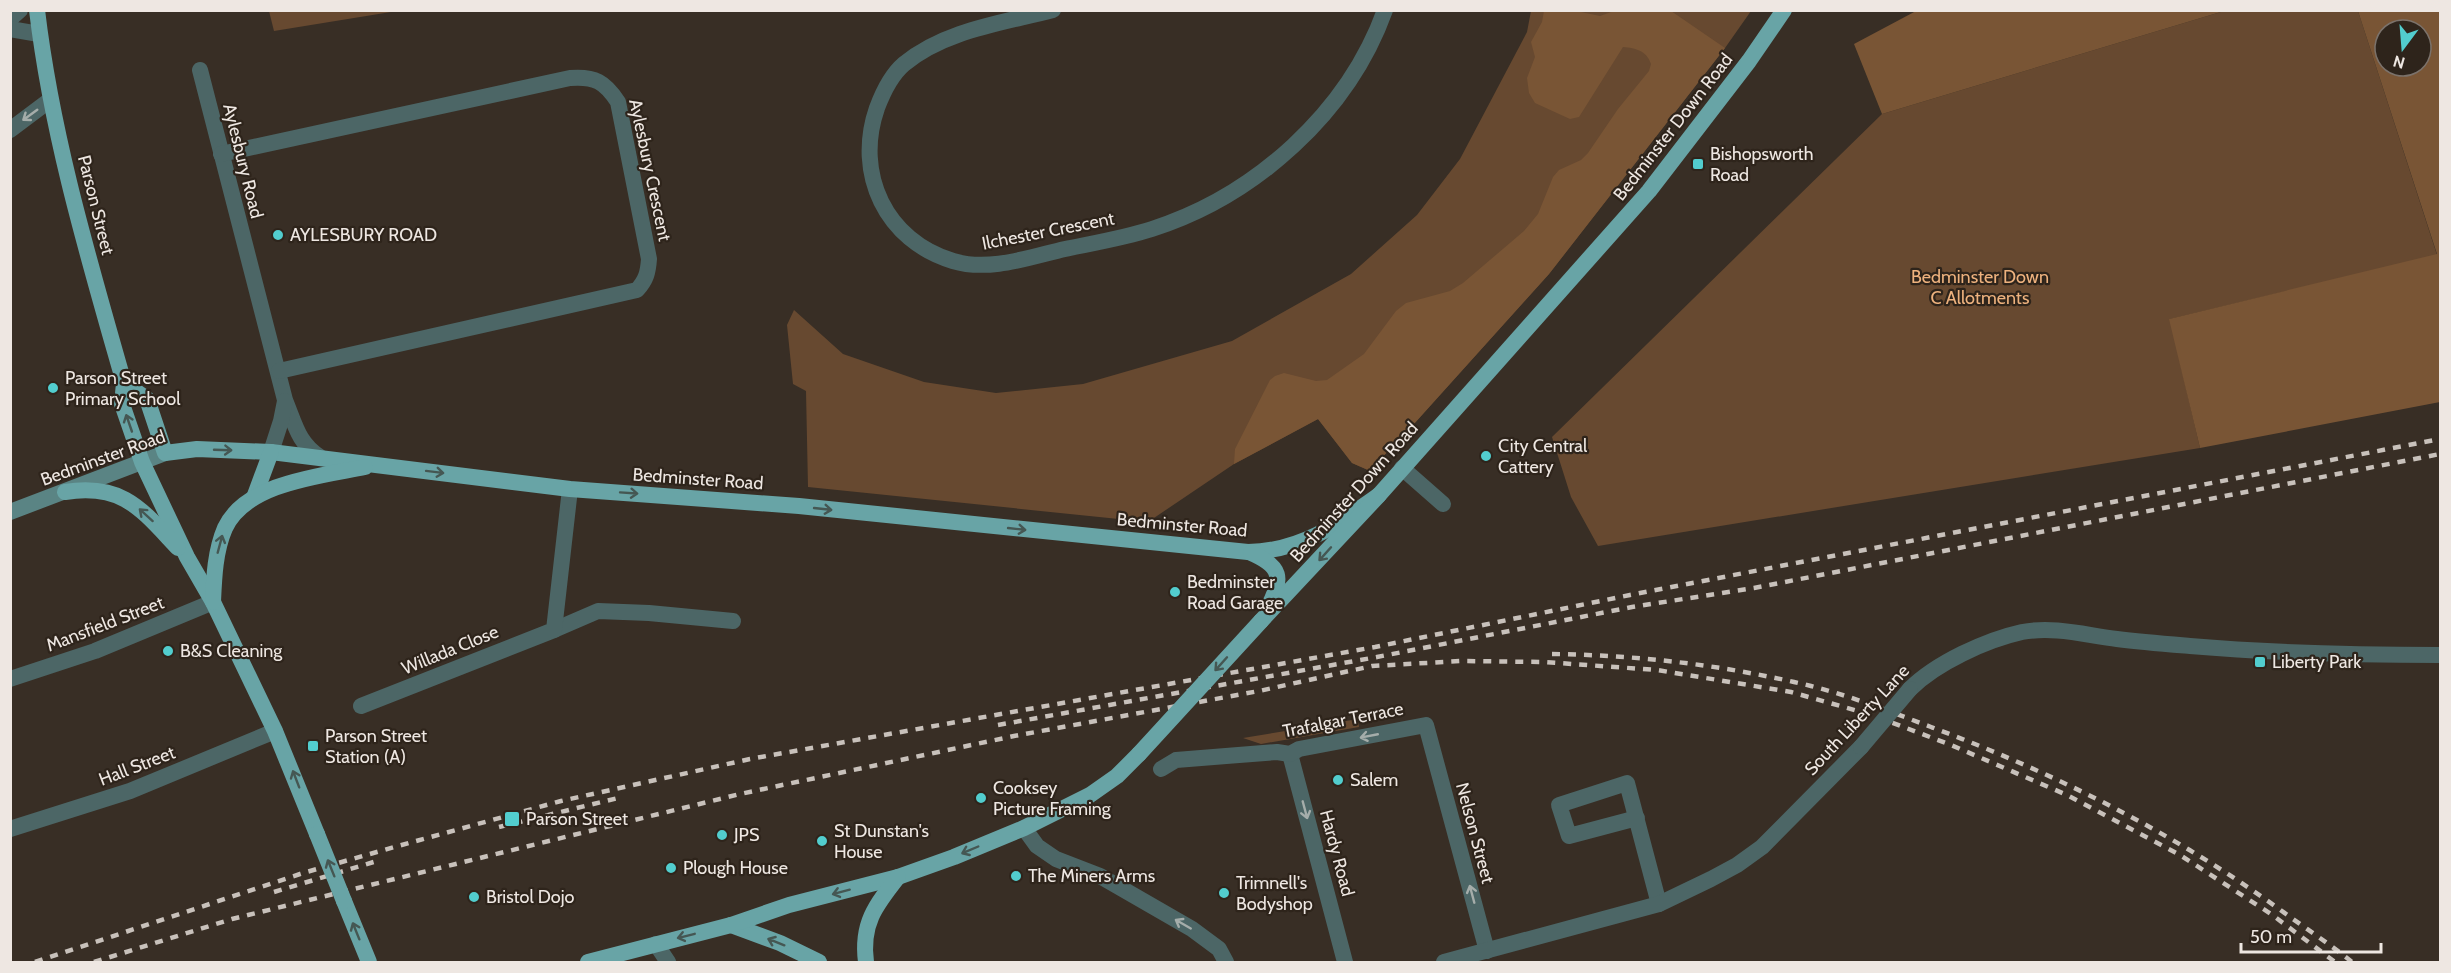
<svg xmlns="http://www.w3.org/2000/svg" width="2451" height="973" font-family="Cabin,sans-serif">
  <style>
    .green { fill: #674930 }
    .forest { fill: #795535; fill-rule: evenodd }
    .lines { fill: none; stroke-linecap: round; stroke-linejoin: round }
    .minor { stroke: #4c6666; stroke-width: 16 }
    .secondary { stroke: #5a8484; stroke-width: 16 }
    .trunk { stroke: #68a4a6; stroke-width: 16 }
    .rail { stroke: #c8c1bb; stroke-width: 4.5; stroke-dasharray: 8 8; stroke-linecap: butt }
    .minor-bridge { stroke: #4c6666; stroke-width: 16 }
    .trunk-bridge { stroke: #68a4a6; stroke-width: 16 }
    .oneway { stroke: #a5adaa }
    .oneway2 { stroke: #455753 }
    .poi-dot { fill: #52cdce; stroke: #2e241b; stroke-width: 2 }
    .labels { text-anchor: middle; stroke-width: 4.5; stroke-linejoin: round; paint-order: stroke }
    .street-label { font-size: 18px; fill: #eee7e2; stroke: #2e241b }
    .poi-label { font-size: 18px; fill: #eee7e2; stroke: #2e241b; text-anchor: start }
    .park-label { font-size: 18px; fill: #eeb27e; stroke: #2e241b }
  </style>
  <rect width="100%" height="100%" fill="#382e25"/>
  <!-- green -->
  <g class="green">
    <polygon points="269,11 269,10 397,11 274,31"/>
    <polygon points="1531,11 1751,11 1725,48 1549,274 1395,445 1368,470 1352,463 1318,419 1234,464 1148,522 808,487 806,391 793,384 787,325 794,310 843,354 924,382 996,393 1083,384 1232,341 1351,274 1417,215 1460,159 1527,32"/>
    <polygon points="2224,11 2358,11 2437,255 2170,319 2200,448 1598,546 1571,497 1552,437 1882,114"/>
    <polygon points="1358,719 1359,727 1261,744 1243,738"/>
  </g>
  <!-- forest -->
  <g class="forest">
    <path d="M1544,11H1576L1600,16L1614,11H1671L1725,48L1549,274L1395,445L1368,470L1352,463L1318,419L1234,464L1235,449L1270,380L1275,376L1284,373L1316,381L1327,380L1364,354L1396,311L1406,303L1450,291L1463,283L1524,231L1538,214L1553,177L1559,170L1581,160L1588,153L1618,109L1649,71L1651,64C1647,51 1636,48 1623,47L1579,117L1570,119L1535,103L1529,93L1527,78L1535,57L1531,42L1542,22Z"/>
    <polygon points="1916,11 1916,10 2224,11 1882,114 1854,44"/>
    <path d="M2358,11H2440V402L2200,448L2169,319L2437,254ZM2385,30H2421V66H2385Z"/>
  </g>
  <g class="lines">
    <!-- minor -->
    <g class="minor">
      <path d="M1053,10C1003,23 945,30 904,64C891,75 883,92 877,108C854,174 886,241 953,261C989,272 1030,257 1065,249C1094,243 1124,238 1152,229C1255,196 1348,113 1385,10"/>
      <polyline points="10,19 20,10"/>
      <polyline points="10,29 39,34"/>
      <path d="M200,70L285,400C295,424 298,443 320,457"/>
      <polyline points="10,130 50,100"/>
      <path d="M221,154L570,78C595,76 605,82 618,102L649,259C648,273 646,280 637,290L279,371"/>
      <polyline points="271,452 281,421 285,401"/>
      <polyline points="1402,468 1443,504"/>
      <polyline points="554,630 598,611 649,613 733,621"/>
      <polyline points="10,679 95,651 213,602"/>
      <path d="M1910,689C1936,663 1986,640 2022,632C2054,626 2085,635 2117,639C2141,642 2166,644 2190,646C2273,653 2357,655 2440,655"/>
      <polyline points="361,706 554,630 570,489"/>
      <polyline points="1290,754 1345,962"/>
      <polyline points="1161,769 1176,760 1277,752 1290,754 1299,749 1426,725 1487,951"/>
      <polyline points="1637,818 1569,836 1559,805 1627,783 1659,904"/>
      <polyline points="1024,828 1037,846 1056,859 1100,876 1192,929 1219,949 1226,962"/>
      <polyline points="10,829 130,791 275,731"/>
      <polyline points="656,944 668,962"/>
      <polyline points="1444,962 1659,904 1711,879 1737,865 1762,847 1861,747"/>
    </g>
    <!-- secondary -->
    <polyline class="secondary" points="10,512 165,453"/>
    <!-- trunk -->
    <g class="trunk">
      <path d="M37,10C52,137 89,260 124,383L122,404L142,462L187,557L213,602L275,731L317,834"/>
      <path d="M124,383L147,399L165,453L197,449L271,452L570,489L799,506L1248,552C1301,551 1337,525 1379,495"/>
      <path d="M65,492C123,483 141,509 178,548"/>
      <polyline points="255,495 271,452"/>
      <path d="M1251,553C1281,566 1284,578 1268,607"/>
      <path d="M213,602C214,578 215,551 225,528C246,483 320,476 365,467"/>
      <polyline points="1261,621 1379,495 1649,191 1749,61 1784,10"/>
      <polyline points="344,901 369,962"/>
      <polyline points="731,925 780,943 819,962"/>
      <polyline points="588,962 731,925 789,905 898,877 954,857 1024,828 1090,795 1117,776 1139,754"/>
      <path d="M866,962C861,924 875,906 898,877"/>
    </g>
    <!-- rail -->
    <g class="rail">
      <path d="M1552,654C1633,655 1714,664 1794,682C1841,692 1886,710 1931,727C2057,774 2178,835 2286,914C2308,930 2331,945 2352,962"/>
      <polyline points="998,725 1377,657 1632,607 1754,588 2440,454"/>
      <polyline points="499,827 618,798"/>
      <polyline points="274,892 377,861"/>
      <polyline points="35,962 303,873 398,846 561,801 750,759 1375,647 1630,595 2440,439"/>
      <polyline points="94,962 232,919 740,794 1014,736 1259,691 1372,666 1461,661 1544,662 1657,670 1791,692 1872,715 1951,745 2067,795 2180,855 2271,914 2335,962"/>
    </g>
    <!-- minor-bridge -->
    <polyline class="minor-bridge" points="1861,747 1910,689"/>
    <!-- trunk-bridge -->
    <g class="trunk-bridge">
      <polyline points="1139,754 1261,621"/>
      <polyline points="317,834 344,901"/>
    </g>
  </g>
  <!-- one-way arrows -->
  <defs><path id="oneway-shaft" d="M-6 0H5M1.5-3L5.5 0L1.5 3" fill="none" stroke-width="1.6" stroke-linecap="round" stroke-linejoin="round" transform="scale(1.5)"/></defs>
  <g class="oneway">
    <use href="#oneway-shaft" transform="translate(30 115) rotate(144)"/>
    <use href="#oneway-shaft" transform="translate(1369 736) rotate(169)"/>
    <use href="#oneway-shaft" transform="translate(1305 810) rotate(75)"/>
    <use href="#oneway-shaft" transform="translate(1472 894) rotate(-105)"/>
    <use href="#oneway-shaft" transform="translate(1183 924) rotate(-150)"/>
  </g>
  <g class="oneway2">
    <use href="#oneway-shaft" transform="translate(129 423) rotate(-109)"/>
    <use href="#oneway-shaft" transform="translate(223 450) rotate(2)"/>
    <use href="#oneway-shaft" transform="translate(435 472) rotate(7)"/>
    <use href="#oneway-shaft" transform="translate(629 493) rotate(4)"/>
    <use href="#oneway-shaft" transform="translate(823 509) rotate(6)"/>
    <use href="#oneway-shaft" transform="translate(146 515) rotate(-138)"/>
    <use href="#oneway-shaft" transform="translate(1017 529) rotate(6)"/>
    <use href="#oneway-shaft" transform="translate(220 544) rotate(-75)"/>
    <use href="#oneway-shaft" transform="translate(1325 554) rotate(132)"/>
    <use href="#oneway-shaft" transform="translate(1221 664) rotate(132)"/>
    <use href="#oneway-shaft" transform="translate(296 779) rotate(-111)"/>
    <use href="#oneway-shaft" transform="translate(970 850) rotate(157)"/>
    <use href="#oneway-shaft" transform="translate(331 868) rotate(-112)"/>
    <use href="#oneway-shaft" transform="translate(841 892) rotate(165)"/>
    <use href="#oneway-shaft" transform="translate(356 931) rotate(-112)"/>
    <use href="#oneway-shaft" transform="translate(686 936) rotate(166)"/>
    <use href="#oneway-shaft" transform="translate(776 942) rotate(-158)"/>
  </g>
  <!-- markers -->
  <g class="poi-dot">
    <rect x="1692" y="158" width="12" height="12" rx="3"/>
    <circle cx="278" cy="235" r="6"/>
    <circle cx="53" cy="388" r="6"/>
    <circle cx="1486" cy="456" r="6"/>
    <circle cx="1175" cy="592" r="6"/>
    <circle cx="168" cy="651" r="6"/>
    <rect x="2254" y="656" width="12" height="12" rx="3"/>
    <rect x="307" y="740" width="12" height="12" rx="3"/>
    <circle cx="1338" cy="780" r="6"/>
    <circle cx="981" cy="798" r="6"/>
    <rect x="504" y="811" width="16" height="16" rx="3"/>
    <circle cx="722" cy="835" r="6"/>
    <circle cx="822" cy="841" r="6"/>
    <circle cx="671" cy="868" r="6"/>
    <circle cx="1016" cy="876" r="6"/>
    <circle cx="1224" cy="893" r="6"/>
    <circle cx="474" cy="897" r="6"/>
  </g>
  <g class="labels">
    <!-- street labels -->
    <g class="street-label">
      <text transform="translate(1673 127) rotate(-52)" y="6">Bedminster Down Road</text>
      <text transform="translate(243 161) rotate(76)" y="6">Aylesbury Road</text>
      <text transform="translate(650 170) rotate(78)" y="6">Aylesbury Crescent</text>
      <text transform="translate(96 205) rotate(76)" y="6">Parson Street</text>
      <text transform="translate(1048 231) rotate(-11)" y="6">Ilchester Crescent</text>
      <text transform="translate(103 458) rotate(-20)" y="6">Bedminster Road</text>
      <text transform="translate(698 479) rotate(4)" y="6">Bedminster Road</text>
      <text transform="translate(1354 492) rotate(-48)" y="6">Bedminster Down Road</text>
      <text transform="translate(1182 525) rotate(5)" y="6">Bedminster Road</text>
      <text transform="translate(105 624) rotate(-21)" y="6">Mansfield Street</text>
      <text transform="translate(450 650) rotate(-22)" y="6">Willada Close</text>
      <text transform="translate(1343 720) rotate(-11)" y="6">Trafalgar Terrace</text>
      <text transform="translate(1857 720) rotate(-47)" y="6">South Liberty Lane</text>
      <text transform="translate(137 766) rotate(-21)" y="6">Hall Street</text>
      <text transform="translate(1475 833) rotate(75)" y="6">Nelson Street</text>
      <text transform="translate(1337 853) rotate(75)" y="6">Hardy Road</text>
    </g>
    <!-- poi labels -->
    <g class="poi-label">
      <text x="1710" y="160">Bishopsworth<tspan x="1710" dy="21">Road</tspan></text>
      <text x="290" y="241">AYLESBURY ROAD</text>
      <text x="65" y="384">Parson Street<tspan x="65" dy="21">Primary School</tspan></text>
      <text x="1498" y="452">City Central<tspan x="1498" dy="21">Cattery</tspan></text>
      <text x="1187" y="588">Bedminster<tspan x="1187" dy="21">Road Garage</tspan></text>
      <text x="180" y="657">B&amp;S Cleaning</text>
      <text x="2272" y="668">Liberty Park</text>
      <text x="325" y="742">Parson Street<tspan x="325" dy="21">Station (A)</tspan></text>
      <text x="1350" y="786">Salem</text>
      <text x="993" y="794">Cooksey<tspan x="993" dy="21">Picture Framing</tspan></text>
      <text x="526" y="825">Parson Street</text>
      <text x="834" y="837">St Dunstan's<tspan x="834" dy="21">House</tspan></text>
      <text x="734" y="841">JPS</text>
      <text x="683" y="874">Plough House</text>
      <text x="1028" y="882">The Miners Arms</text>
      <text x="1236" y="889">Trimnell's<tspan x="1236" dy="21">Bodyshop</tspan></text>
      <text x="486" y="903">Bristol Dojo</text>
    </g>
    <!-- park labels -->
    <g class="park-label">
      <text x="1980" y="283">Bedminster Down<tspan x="1980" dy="21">C Allotments</tspan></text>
    </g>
  </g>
  <!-- border -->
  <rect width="2451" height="973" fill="none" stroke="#eee7e2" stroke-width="24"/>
  <!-- north arrow -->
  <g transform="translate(2403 48) rotate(196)"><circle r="28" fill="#2e241b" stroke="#7b726b" stroke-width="1.5"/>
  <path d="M0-4.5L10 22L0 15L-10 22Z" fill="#52cdce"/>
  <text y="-9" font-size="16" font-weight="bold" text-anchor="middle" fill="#eee7e2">N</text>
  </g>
  <!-- scale -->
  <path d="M2241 943v9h140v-9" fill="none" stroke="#eee7e2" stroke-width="3"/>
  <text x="2250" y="943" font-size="18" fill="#eee7e2" stroke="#2e241b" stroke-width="4.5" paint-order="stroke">50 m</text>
</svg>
